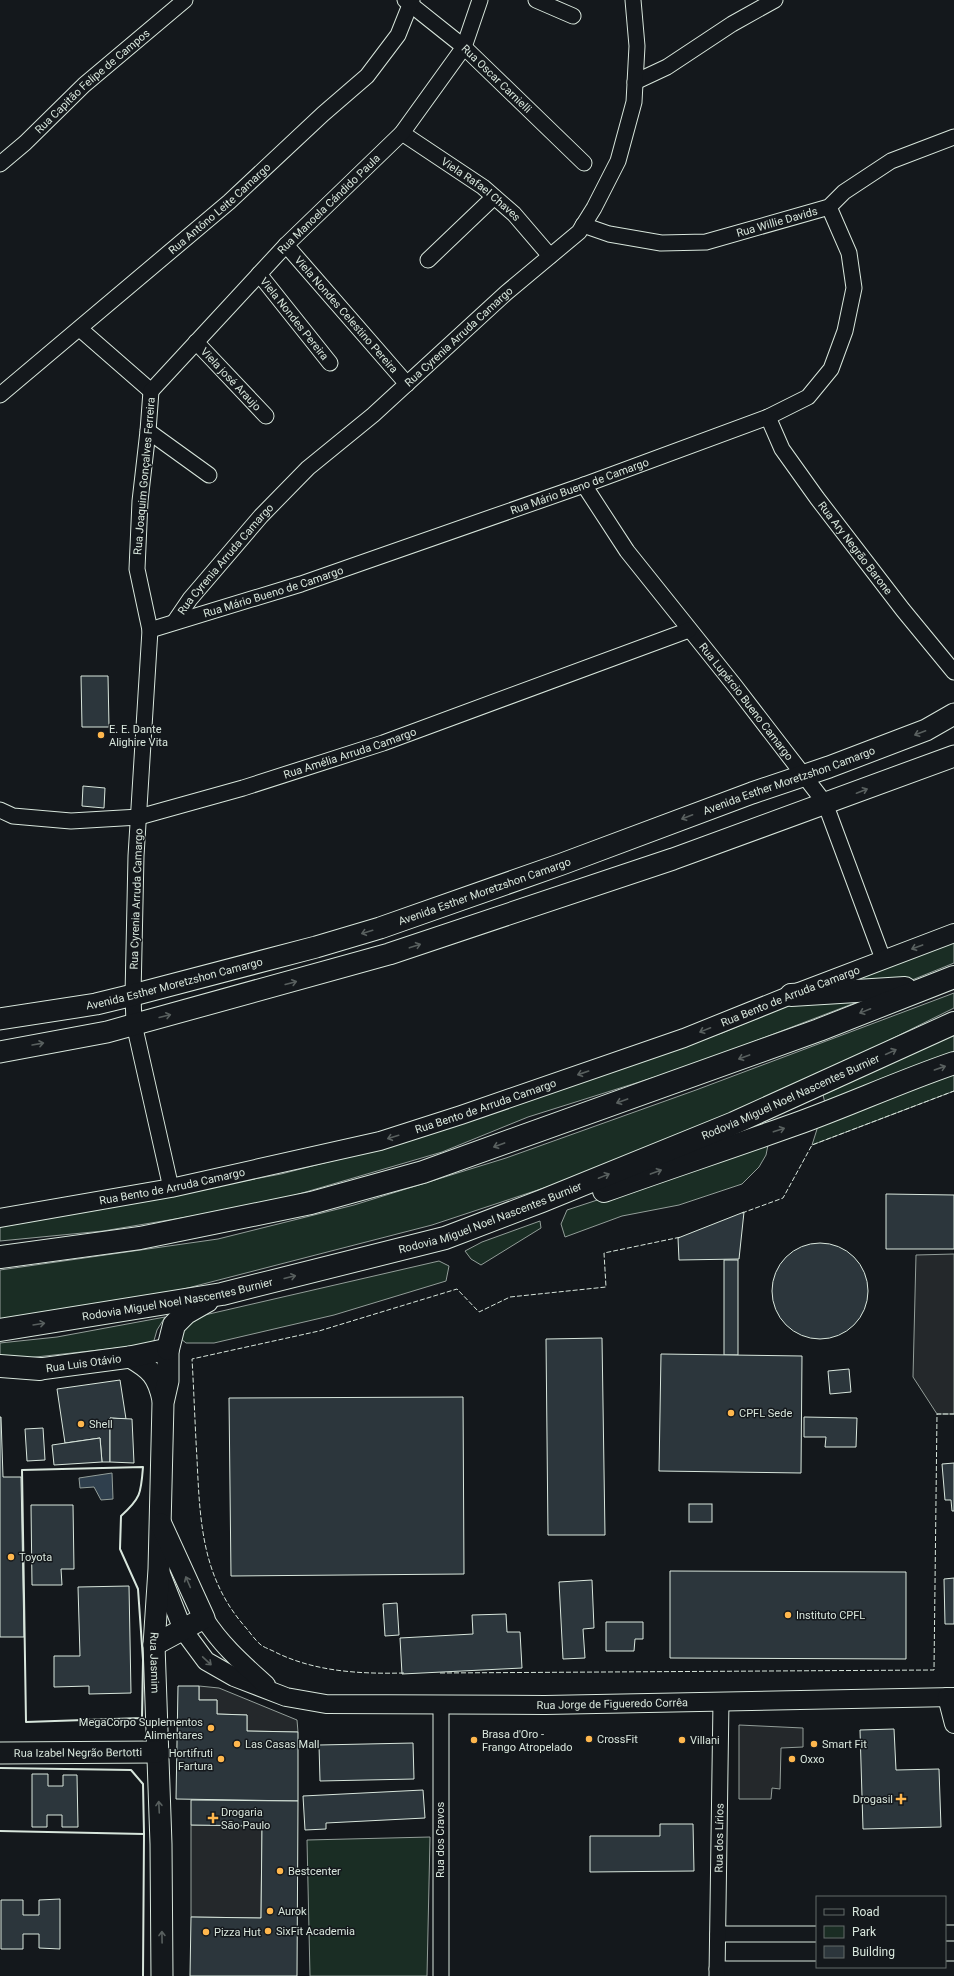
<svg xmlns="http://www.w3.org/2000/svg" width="954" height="1976" font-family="Roboto,sans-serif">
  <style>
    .green { fill: #1a2d24; stroke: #939e99 }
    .parking { fill: #24282b; stroke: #939e99 }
    .water { fill: #2f3f4d; stroke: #939e99 }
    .building { fill: #2c363c; stroke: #d8e6dc }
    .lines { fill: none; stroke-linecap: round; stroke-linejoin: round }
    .minor-casing { stroke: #d8e6dc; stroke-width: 17 }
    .tertiary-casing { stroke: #d8e6dc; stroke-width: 20 }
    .secondary-casing { stroke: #d8e6dc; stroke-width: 23 }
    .trunk-casing { stroke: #d8e6dc; stroke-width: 24 }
    .minor { stroke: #14181c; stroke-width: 15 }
    .tertiary { stroke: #14181c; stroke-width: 18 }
    .secondary { stroke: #14181c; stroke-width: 21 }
    .trunk { stroke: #14181c; stroke-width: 22 }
    .fence { stroke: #d8e6dc; stroke-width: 1; stroke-dasharray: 5 2; stroke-linecap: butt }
    .wall { stroke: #d8e6dc; stroke-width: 2 }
    .oneway { stroke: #59605f }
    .poi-dot { fill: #ffb74d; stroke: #14181c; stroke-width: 1.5 }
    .labels { text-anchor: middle; stroke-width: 3; stroke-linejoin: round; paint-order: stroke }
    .street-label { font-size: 11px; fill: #d8e6dc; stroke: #14181c }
    .poi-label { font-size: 11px; fill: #d8e6dc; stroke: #14181c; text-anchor: start }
  </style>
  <rect width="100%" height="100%" fill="#14181c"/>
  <!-- green -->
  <g class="green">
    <polygon points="954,938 954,963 912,980 839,987"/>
    <polygon points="954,993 954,1008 847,1061 708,1125 577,1177 432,1225 176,1291 0,1320 0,1270 218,1239 354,1205 506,1158 696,1090"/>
    <polygon points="860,1001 690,1066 528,1117 442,1152 292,1196 199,1215 103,1231 0,1241 0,1227 281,1174 406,1142 722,1033 789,1005"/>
    <polygon points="954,1034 954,1055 825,1103 823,1095"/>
    <polygon points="954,1073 954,1091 812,1145 818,1126"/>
    <polygon points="769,1140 766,1155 759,1167 742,1184 679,1205 622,1216 565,1237 561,1224 567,1210 658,1180"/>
    <polygon points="540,1221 541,1228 481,1265 471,1259 465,1251 482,1242"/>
    <polygon points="439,1261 449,1266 446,1281 334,1315 214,1343 186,1343 180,1338 181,1327 196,1317"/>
    <polygon points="165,1317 157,1330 153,1344 0,1361 0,1343 57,1337"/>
    <polygon points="430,1837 427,1976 310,1976 307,1840"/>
  </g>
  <!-- parking -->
  <g class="parking">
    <polygon points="954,1254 954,1414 937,1414 913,1377 916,1255"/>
    <polygon points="199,1686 219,1688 297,1720 298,1732 247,1731 247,1715 217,1714 217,1700 199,1700"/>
    <polygon points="739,1725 803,1728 803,1747 781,1748 780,1789 772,1788 771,1799 739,1799"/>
    <polygon points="191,1825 262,1826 261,1918 191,1917"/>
  </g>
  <!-- water -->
  <polygon class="water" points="112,1473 113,1499 101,1500 94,1487 80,1488 79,1478"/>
  <!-- building -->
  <g class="building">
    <polygon points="81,676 108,676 109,727 82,727"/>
    <polygon points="83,786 105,788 104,808 82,806"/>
    <polygon points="886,1194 954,1195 954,1249 886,1249"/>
    <polygon points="744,1212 739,1259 679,1260 678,1238"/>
    <circle cx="820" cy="1291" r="48"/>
    <rect x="724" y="1260" width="14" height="95"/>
    <polygon points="602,1338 605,1535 548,1535 546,1339"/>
    <polygon points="661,1354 802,1356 801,1473 659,1471"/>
    <polygon points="849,1369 851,1392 830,1394 828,1371"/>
    <polygon points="120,1380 126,1419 110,1418 110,1462 102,1462 100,1438 65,1443 57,1389"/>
    <polygon points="463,1397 464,1574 231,1576 229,1398"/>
    <polygon points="0,1417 1,1417 3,1477 21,1477 24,1637 0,1637"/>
    <polygon points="804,1417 857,1418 856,1447 825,1447 826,1437 804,1437"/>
    <polygon points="110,1418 132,1419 134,1463 110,1462"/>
    <polygon points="43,1428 45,1460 27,1461 25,1429"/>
    <polygon points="100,1438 102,1462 54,1465 52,1445"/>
    <polygon points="954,1463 954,1511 952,1511 951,1500 945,1500 942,1464"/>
    <rect x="689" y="1504" width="23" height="18"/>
    <polygon points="31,1505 73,1505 74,1569 61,1569 62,1585 32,1585"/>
    <polygon points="670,1571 906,1572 906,1659 670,1658"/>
    <polygon points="954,1578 954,1624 945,1624 944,1579"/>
    <polygon points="592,1580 594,1628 583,1629 585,1658 563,1659 559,1582"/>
    <polygon points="129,1586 131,1693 89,1694 89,1686 54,1687 54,1656 80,1656 78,1587"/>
    <polygon points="397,1603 399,1635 385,1636 383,1604"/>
    <polygon points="506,1614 507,1632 520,1632 522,1668 402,1674 400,1638 473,1634 472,1615"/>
    <polygon points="606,1622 643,1622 643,1639 635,1639 634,1651 606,1651"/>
    <polygon points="178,1686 199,1686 199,1700 217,1700 217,1714 247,1715 247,1731 298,1732 298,1801 176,1799"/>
    <polygon points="894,1729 896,1770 939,1769 941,1827 863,1829 860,1730"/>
    <polygon points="413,1743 414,1779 320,1781 319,1745"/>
    <polygon points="32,1774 48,1774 48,1786 63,1786 63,1775 77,1775 78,1827 62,1827 62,1815 47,1815 47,1827 32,1827"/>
    <polygon points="423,1790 425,1818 326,1823 326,1829 305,1830 303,1796"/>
    <polygon points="191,1800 298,1801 297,1976 190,1976 191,1917 261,1918 262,1826 191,1825"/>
    <polygon points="660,1824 693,1824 694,1871 590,1872 590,1836 660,1836"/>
    <polygon points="60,1899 60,1949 39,1948 39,1934 23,1934 23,1949 1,1949 1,1900 23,1900 23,1915 39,1915 39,1900"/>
  </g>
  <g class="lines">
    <defs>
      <g id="minor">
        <path id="s1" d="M405,0L464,47L584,163"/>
        <polyline points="536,0 573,16"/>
        <polyline points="635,82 667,67 732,24 775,0"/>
        <path id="s2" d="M402,133L483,187L514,214L550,256"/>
        <path id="s3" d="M0,164L25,143L84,85L185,0"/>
        <path id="s4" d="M583,225L609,234L661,243L706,242L829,207L844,192L891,161L954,137"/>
        <path id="s5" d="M286,245L407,384"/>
        <polyline points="428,260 494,197"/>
        <path id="s6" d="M259,274L330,363"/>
        <polyline points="80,329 151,391"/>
        <path id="s7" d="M196,342L266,416"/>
        <polyline points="151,391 148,431 140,501 137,569 150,630 136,856 133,995 134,1024 171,1188"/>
        <path id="s8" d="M151,391L286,245L402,133L464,47L480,0"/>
        <path id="s9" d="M0,395L229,202L323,114L367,76L398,35L412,0"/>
        <path id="s10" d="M768,417L782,449L817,498L903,610L954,672"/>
        <polyline points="148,431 209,475"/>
        <path id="s11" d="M584,485L627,551L735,686L825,803L883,959"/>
        <path id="s12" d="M175,621L190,599L261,516L308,468L373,415L506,293L579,232L594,208L618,161L634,102L637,46L633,0"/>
        <path id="s13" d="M150,630L301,584L584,485L768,417L808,397L831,369L845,331L854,288L849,253L829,207"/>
        <path id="s14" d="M0,810L13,816L71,821L139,817L243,788L383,743L689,630"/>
        <polyline points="441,1704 441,1976"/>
        <polyline points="945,1933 954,1933"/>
        <polyline points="718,1934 817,1934"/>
        <polyline points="717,1969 954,1969"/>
        <path id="s15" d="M717,1976L721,1701"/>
      </g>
      <g id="tertiary">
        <path id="s16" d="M0,1218L171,1188L380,1141L461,1115L684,1038L791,995L954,933"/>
        <path id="s17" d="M159,1569L183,1630L206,1661L234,1677L286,1697L326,1704L545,1705L954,1697"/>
        <path d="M204,1618C221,1645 243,1664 266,1685"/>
        <polyline points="947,1697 954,1724"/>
      </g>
      <g id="secondary">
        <path id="s18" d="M0,1019L96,1004L133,995L316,947L380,928L562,864L752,793L829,767L926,730L954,714"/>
        <polyline points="0,1052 107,1032 389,954 673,859 954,756"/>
        <path d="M130,1357C151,1369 158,1376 163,1400"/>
        <path id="s19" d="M40,1369L130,1357L168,1349V1381L163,1403L159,1569L154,1645L161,1844L162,1976"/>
        <polyline points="154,1645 204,1618 161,1524"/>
        <path id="s20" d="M0,1753L156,1752"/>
      </g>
      <g id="trunk">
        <polyline points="791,995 905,988"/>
        <path d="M604,1191C668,1168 732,1147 796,1124C849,1105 901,1081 954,1063"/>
        <polyline points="0,1257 140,1238 311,1203 423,1172 819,1030 954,977"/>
        <path id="s21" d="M0,1330L222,1294L445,1238L542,1201L734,1123L954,1023"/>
        <polyline points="168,1349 174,1325 186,1313 207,1301"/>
        <polyline points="0,1366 40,1369"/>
      </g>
    </defs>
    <!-- minor casing -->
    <use href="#minor" class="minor-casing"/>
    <!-- tertiary casing -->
    <use href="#tertiary" class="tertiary-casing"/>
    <!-- secondary casing -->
    <use href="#secondary" class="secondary-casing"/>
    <!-- trunk casing -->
    <use href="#trunk" class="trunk-casing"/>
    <!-- minor -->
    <use href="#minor" class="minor"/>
    <!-- tertiary -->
    <use href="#tertiary" class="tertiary"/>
    <!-- secondary -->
    <use href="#secondary" class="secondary"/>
    <!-- trunk -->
    <use href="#trunk" class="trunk"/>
    <!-- fence -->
    <g class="fence">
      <polyline points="742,1213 783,1198 812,1145 954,1091"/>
      <path d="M404,1673C361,1674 317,1672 277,1653C272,1650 265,1648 261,1645C256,1641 251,1634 247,1629C202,1579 200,1523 197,1459C195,1426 194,1393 192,1359L319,1331L457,1289L479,1312L510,1297L606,1287L604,1253L681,1237"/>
      <polyline points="440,1673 934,1670 937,1414 954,1414"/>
    </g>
    <!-- wall -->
    <g class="wall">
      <path d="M143,1467C141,1493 141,1498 121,1516L120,1549L138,1589L143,1660L142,1718L26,1722L22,1470Z"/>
      <polyline points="0,1768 131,1770 143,1784 144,1834 0,1831"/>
      <polyline points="143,1976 144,1834"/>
    </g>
  </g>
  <!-- one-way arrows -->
  <defs><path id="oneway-shaft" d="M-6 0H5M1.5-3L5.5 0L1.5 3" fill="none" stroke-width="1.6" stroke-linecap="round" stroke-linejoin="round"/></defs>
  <g class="oneway">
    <use href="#oneway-shaft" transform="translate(920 733) rotate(159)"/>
    <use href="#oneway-shaft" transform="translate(862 791) rotate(-21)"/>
    <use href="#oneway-shaft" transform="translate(687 817) rotate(159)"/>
    <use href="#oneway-shaft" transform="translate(367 932) rotate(163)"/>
    <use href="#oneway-shaft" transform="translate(415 946) rotate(-18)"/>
    <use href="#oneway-shaft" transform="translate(917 947) rotate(160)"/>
    <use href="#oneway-shaft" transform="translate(291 983) rotate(-15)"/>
    <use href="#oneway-shaft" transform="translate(865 1011) rotate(158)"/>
    <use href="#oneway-shaft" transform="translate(165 1016) rotate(-14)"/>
    <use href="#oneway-shaft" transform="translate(705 1030) rotate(158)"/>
    <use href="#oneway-shaft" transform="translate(38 1044) rotate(-10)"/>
    <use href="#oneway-shaft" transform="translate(891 1052) rotate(-25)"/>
    <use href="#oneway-shaft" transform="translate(744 1057) rotate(160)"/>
    <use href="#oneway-shaft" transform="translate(940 1068) rotate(-19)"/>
    <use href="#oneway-shaft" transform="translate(583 1073) rotate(161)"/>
    <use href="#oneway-shaft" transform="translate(622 1101) rotate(160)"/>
    <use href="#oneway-shaft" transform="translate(779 1130) rotate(-18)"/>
    <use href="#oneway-shaft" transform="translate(393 1137) rotate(163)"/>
    <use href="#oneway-shaft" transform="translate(499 1145) rotate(160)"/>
    <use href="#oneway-shaft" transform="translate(656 1172) rotate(-20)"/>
    <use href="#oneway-shaft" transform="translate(604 1176) rotate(-22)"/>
    <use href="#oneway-shaft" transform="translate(290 1277) rotate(-14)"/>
    <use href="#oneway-shaft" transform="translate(39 1324) rotate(-9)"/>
    <use href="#oneway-shaft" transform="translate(188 1582) rotate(-113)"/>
    <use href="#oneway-shaft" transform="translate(207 1661) rotate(43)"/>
    <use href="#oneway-shaft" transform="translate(159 1807) rotate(-93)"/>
    <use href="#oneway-shaft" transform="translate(162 1937) rotate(-91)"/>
  </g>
  <!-- markers -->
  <g class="poi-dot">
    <circle cx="101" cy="735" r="4"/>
    <circle cx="731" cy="1413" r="4"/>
    <circle cx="81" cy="1424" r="4"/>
    <circle cx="11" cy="1557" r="4"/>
    <circle cx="788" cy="1615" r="4"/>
    <circle cx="211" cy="1728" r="4"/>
    <circle cx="589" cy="1739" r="4"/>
    <circle cx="474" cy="1740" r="4"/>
    <circle cx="682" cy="1740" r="4"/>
    <circle cx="237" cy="1744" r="4"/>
    <circle cx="814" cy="1744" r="4"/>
    <circle cx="221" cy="1759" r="4"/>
    <circle cx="792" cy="1759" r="4"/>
    <path d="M899 1793h4v4h4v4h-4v4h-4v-4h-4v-4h4z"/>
    <path d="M211 1812h4v4h4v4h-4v4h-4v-4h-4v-4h4z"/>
    <circle cx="280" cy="1871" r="4"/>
    <circle cx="270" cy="1911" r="4"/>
    <circle cx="268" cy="1931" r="4"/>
    <circle cx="206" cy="1932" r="4"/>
  </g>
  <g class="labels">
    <!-- street labels -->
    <g class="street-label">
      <text dy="4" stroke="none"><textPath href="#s1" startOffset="121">Rua Oscar Carnielli</textPath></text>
      <text dy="4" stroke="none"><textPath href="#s3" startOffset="124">Rua Capitão Felipe de Campos</textPath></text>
      <text dy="4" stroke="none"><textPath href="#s2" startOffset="97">Viela Rafael Chaves</textPath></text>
      <text dy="4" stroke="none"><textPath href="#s8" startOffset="258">Rua Manoela Cándido Paula</textPath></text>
      <text dy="4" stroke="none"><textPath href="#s9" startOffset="288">Rua Antôno Leite Camargo</textPath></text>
      <text dy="4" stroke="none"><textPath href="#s4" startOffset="199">Rua Willie Davids</textPath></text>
      <text dy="4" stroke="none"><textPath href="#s5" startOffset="92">Viela Nondes Celestino Pereira</textPath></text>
      <text dy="4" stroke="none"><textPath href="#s6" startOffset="57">Viela Nondes Pereira</textPath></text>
      <text dy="4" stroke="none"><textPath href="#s12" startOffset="403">Rua Cyrenia Arruda Camargo</textPath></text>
      <text dy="4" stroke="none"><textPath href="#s7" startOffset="51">Viela josé Araujo</textPath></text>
      <text transform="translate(144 476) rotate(-85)" y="4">Rua Joaquim Gonçalves Ferreira</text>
      <text dy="4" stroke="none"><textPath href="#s13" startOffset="453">Rua Mário Bueno de Camargo</textPath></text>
      <text dy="4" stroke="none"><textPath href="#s10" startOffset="158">Rua Ary Negrão Barone</textPath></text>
      <text dy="4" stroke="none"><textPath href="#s12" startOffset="80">Rua Cyrenia Arruda Camargo</textPath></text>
      <text dy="4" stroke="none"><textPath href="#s13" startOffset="129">Rua Mário Bueno de Camargo</textPath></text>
      <text dy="4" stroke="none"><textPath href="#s11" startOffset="271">Rua Lupércio Bueno Camargo</textPath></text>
      <text dy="4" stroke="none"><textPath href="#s14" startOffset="361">Rua Amélia Arruda Camargo</textPath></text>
      <text dy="4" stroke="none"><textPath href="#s18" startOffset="826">Avenida Esther Moretzshon Camargo</textPath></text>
      <text dy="4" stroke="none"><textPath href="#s18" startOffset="502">Avenida Esther Moretzshon Camargo</textPath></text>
      <text transform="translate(136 899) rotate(-88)" y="4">Rua Cyrenia Arruda Camargo</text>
      <text dy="4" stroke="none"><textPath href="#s18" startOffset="178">Avenida Esther Moretzshon Camargo</textPath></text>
      <text dy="4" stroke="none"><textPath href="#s16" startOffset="823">Rua Bento de Arruda Camargo</textPath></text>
      <text dy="4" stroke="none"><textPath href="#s21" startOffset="828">Rodovia Miguel Noel Nascentes Burnier</textPath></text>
      <text dy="4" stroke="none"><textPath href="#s16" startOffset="499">Rua Bento de Arruda Camargo</textPath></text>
      <text dy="4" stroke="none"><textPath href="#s16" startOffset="175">Rua Bento de Arruda Camargo</textPath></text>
      <text dy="4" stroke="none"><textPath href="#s21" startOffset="504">Rodovia Miguel Noel Nascentes Burnier</textPath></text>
      <text dy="4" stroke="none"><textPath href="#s21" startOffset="180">Rodovia Miguel Noel Nascentes Burnier</textPath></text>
      <text dy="4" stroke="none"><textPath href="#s19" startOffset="44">Rua Luis Otávio</textPath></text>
      <text dy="4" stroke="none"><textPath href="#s19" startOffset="444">Rua Jasmim</textPath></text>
      <text dy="4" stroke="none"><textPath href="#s17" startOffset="519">Rua Jorge de Figueredo Corrêa</textPath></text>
      <text dy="4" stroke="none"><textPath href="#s20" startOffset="78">Rua Izabel Negrão Bertotti</textPath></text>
      <text dy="4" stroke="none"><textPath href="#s15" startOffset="138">Rua dos Lírios</textPath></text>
      <text transform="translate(440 1840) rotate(-90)" y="4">Rua dos Cravos</text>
    </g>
    <!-- poi labels -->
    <g class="poi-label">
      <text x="109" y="733">E. E. Dante<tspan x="109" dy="13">Alighire Vita</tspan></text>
      <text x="739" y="1417">CPFL Sede</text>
      <text x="89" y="1428">Shell</text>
      <text x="19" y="1561">Toyota</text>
      <text x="796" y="1619">Instituto CPFL</text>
      <text x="203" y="1726" text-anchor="end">MegaCorpo Suplementos<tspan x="203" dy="13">Alimentares</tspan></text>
      <text x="482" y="1738">Brasa d'Oro -<tspan x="482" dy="13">Frango Atropelado</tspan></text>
      <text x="597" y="1743">CrossFit</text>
      <text x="690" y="1744">Villani</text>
      <text x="245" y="1748">Las Casas Mall</text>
      <text x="822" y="1748">Smart Fit</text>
      <text x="213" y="1757" text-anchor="end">Hortifruti<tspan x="213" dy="13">Fartura</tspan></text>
      <text x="800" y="1763">Oxxo</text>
      <text x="893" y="1803" text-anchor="end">Drogasil</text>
      <text x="221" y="1816">Drogaria<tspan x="221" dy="13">São Paulo</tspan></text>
      <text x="288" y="1875">Bestcenter</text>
      <text x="278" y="1915">Aurok</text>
      <text x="276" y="1935">SixFit Academia</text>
      <text x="214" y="1936">Pizza Hut</text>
    </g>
  </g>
  <!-- legend -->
  <rect x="816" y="1896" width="130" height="72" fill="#14181c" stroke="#626a69"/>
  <rect x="824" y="1909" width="20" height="6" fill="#14181c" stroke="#626a69"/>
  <text x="852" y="1916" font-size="12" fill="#d8e6dc">Road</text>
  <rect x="824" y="1926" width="20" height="12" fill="#1a2d24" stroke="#626a69"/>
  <text x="852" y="1936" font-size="12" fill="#d8e6dc">Park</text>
  <rect x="824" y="1946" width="20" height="12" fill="#2c363c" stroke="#626a69"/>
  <text x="852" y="1956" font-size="12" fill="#d8e6dc">Building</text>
</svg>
